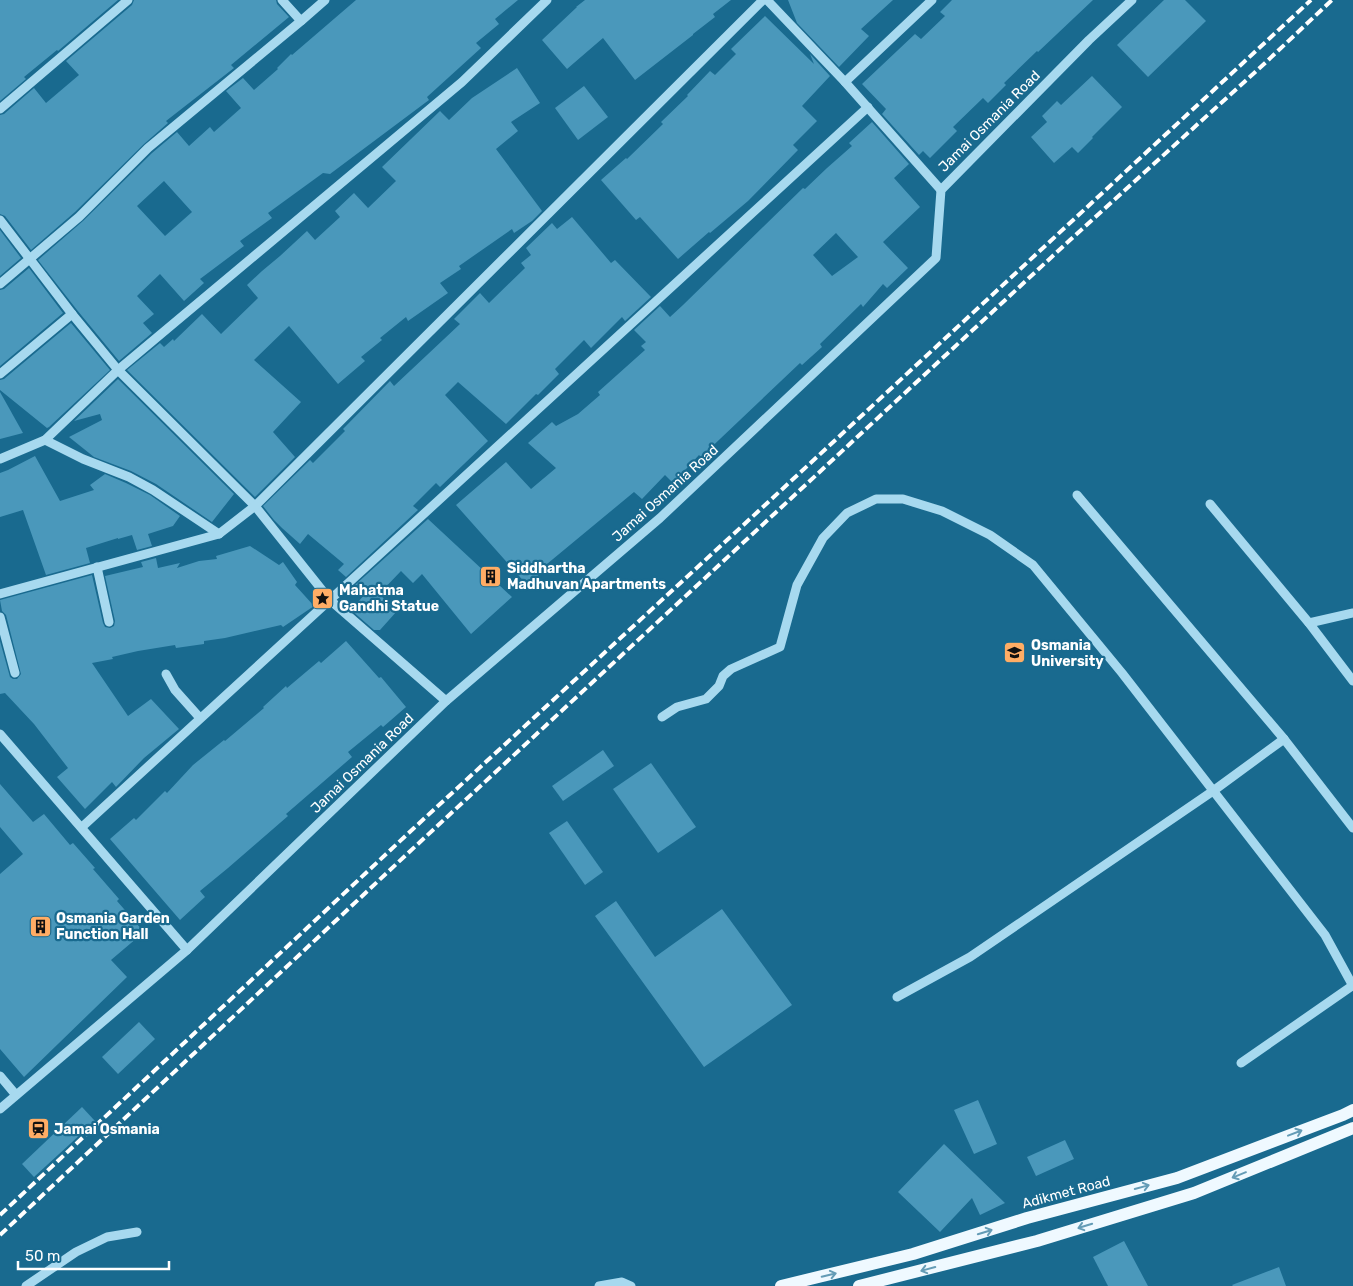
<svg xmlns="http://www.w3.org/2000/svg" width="1353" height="1286" font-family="Rubik,sans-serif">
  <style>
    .building { fill: #4a98bb; fill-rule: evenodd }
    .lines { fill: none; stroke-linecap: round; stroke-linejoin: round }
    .minor { stroke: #a7d9ef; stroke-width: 9 }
    .major { stroke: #eff9ff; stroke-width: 12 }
    .rail { stroke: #fff; stroke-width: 4; stroke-dasharray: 9 4; stroke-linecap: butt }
    .oneway { stroke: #649cb6 }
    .labels { text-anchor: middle; stroke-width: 4.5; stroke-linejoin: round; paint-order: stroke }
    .street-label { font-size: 14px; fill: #fff; stroke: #196a8f }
    .poi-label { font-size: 14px; font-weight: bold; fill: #fff; stroke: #196a8f; text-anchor: start }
  </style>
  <rect width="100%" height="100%" fill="#196a8f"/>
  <!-- building -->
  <g class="building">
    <polygon points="0,0 118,0 58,51 57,50 24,77 26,79 0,101"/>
    <polygon points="134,0 276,0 277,4 289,17 231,65 234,68 166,121 168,123 144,144 75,212 31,250 5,216 0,214 0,115 4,114 34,88 46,103 79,75 66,61 132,5"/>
    <path d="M356,0H518L495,19L499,24L476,43L481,48L427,97L429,100L330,174L323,173L268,213L272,218L240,241L244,246L200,279L204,283L184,301L160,274L137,296L154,314L143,323L152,333L119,361L77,310L38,260L83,221L152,153L177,132L189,146L210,127L214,132L241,108L226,91L243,78L254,90L278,69L277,68L291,54L292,55ZM164,181L192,212L165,236L137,206Z"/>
    <polygon points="585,0 731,0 713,14 715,17 693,34 693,35 635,80 603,38 567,69 542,40 577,7 576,7"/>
    <polygon points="788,0 893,0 861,29 869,36 839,67 797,23"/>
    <polygon points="952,0 1093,0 1038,52 1037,51 1004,83 1006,85 988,103 983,98 953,127 957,131 930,158 923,151 919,155 882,114 886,109 862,84 915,34 921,39 945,16 940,12"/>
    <polygon points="1164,0 1185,0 1206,21 1148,77 1117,45"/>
    <polygon points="765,16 814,64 810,54 830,76 802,106 817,121 793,145 798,150 748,201 710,233 709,232 678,259 640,217 636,220 601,180 626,158 627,159 663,124 661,122 688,96 687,95 710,71 715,75 736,54 731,49"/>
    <polygon points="517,68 540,103 511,122 518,131 496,149 542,211 532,221 514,233 512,229 459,266 461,269 440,283 448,293 408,321 406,317 380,338 382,340 361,357 365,361 338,384 289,326 254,360 301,402 273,432 295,457 255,497 127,370 160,343 164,347 173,339 174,341 202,314 221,334 258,298 247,285 262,271 280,256 307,231 315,240 340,217 335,211 354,193 368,208 396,181 382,167 440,111 449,120 472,98"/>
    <polygon points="1092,76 1122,107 1092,137 1093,138 1078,153 1072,147 1054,163 1031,137 1047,122 1042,116 1057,101 1061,105"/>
    <polygon points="584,86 608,117 578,140 555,108"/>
    <path d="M872,122L909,164L894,178L920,207L883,242L908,268L887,288L883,284L863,307L861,304L820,344L822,347L802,365L800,363L701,457L699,455L673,483L665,475L642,499L634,492L547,564L549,566L527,585L456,505L506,462L531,489L556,468L528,443L552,422L556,426L578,414L600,395L598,392L645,350L641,346L646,342L634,330L660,306L670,317L683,305L803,188L805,189L827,168L852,146L849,143ZM836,233L858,257L832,276L813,255Z"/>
    <polygon points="572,217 611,263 615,260 651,297 625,321 622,317 591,348 584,340 555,369 559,374 538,395 536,394 506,424 458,382 445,395 488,441 440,487 436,483 413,506 418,510 346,577 338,570 344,564 308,534 300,544 282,528 274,520 263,506 310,460 313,463 345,431 343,429 390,381 394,386 460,324 454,319 480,293 489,303 525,268 521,263 531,255 526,248 552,223 557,229"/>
    <polygon points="0,230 21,258 0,276"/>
    <polygon points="29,268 63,313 0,366 0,290 4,289"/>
    <polygon points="71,323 110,370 49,427 47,428 0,390 0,380 4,379"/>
    <polygon points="118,379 234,494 212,522 156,484 131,471 94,457 69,437 102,420 100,414 74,421"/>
    <polygon points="0,392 23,433 0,439"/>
    <polygon points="35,456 60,501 94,490 90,485 105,474 126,483 150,495 180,516 173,526 148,534 152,546 137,550 132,535 118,539 118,538 86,548 90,563 46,575 23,510 0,517 0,473 8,470"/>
    <polygon points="428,519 512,597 471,634 422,574 413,583 401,571 379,594 397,611 380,630 374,630 351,610 365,594 355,585"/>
    <polygon points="250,546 279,565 283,562 297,582 295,585 314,606 283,627 281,625 225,638 204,641 204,644 176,648 175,645 138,651 112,657 113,659 92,663 128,716 151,699 179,729 144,758 116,787 112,782 85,809 57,777 68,768 34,724 5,693 0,694 0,641 10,677 13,679 17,679 21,674 6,615 2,611 0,600 92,575 103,623 105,627 110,628 114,626 115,621 105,576 143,567 141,562 156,558 158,568 180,563 177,568 199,561 217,559 216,556"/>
    <polygon points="346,641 379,678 381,677 406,707 383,727 381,725 348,752 352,757 286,814 288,816 228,868 200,891 205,897 180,920 110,839 134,818 136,820 165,791 167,793 193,765 224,740 225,741 264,708 263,707 286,686 287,688 319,661 321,663"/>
    <polygon points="603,750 614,766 563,801 552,786"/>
    <polygon points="651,763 696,827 658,853 613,789"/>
    <polygon points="0,784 33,822 44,814 70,845 73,843 95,868 93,869 119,899 117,901 144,932 111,960 127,977 24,1077 0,1049 0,874 23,854 0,827"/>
    <polygon points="567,821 603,872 585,885 549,833"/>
    <polygon points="616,901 655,957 722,909 792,1005 704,1067 595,916"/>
    <polygon points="139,1022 155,1039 118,1074 102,1057"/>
    <polygon points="978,1100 997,1144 974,1154 954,1110"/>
    <polygon points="82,1107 95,1121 34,1177 22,1164"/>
    <polygon points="1065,1140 1074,1159 1036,1176 1027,1157"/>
    <polygon points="944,1144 1005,1203 980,1215 972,1198 940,1232 898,1192"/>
    <polygon points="1124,1241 1148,1286 1108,1286 1093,1257"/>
    <polygon points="1279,1267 1286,1286 1233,1286 1232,1285"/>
  </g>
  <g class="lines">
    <!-- minor -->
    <g class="minor">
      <polyline points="282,0 301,21"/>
      <polyline points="767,0 845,82 941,190"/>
      <polyline points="845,82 932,0"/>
      <polyline points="0,109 128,0"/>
      <polyline points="0,220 72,314 118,370 255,506 330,600 446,701"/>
      <polyline points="0,284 79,217 148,148 301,21 325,0"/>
      <polyline points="0,374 72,314"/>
      <polyline points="45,440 83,459 129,477 153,490 219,534"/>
      <polyline points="0,459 45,440 118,370 462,82 547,0"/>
      <polyline points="1077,495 1284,739 1353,828"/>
      <polyline points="1210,504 1309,623 1353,681"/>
      <polyline points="97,567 109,622"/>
      <polyline points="0,594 219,534 255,506 763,0"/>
      <polyline points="0,617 15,673"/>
      <polyline points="1309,623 1353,613"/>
      <polyline points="166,674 175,690 200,718"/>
      <polyline points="662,717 677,707 706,699 719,686 723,676 731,669 780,647 797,585 823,538 847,513 876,499 903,499 942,511 990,535 1033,565 1122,673 1325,935 1353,986"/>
      <polyline points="0,734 187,950"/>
      <polyline points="82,827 868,107"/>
      <polyline points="897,997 970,957 1213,791 1284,739"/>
      <polyline points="1241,1063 1352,986"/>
      <polyline points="0,1076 16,1095"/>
      <polyline points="0,1109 187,950 446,701 660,518 936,258 941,190 1089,40 1132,0"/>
      <polyline points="26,1286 76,1252 107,1237 137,1232"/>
      <polyline points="599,1286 622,1282 631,1286"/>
    </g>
    <!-- major -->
    <g class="major">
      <polyline points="781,1286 913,1254 1027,1218 1177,1178 1343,1115 1353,1110"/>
      <polyline points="859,1286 1037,1241 1194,1193 1353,1128"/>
    </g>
    <!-- rail -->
    <g class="rail">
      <polyline points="0,1215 414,828 764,506 1311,0"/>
      <polyline points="0,1235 406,855 1070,240 1264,64 1332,0"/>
    </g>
  </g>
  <!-- one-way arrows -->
  <defs><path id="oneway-shaft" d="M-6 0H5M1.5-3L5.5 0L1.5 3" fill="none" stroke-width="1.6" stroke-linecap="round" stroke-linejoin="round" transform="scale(1.25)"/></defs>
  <g class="oneway">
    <use href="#oneway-shaft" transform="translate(1295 1133) rotate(-21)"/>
    <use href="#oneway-shaft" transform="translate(1239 1175) rotate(158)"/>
    <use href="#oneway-shaft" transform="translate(1142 1187) rotate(-15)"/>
    <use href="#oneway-shaft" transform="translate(1085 1226) rotate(163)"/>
    <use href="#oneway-shaft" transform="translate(985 1232) rotate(-17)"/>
    <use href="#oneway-shaft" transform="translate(928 1269) rotate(165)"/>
    <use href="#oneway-shaft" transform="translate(829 1275) rotate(-14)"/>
  </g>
  <!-- icons -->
  <defs>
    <symbol id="building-square" viewBox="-11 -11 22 22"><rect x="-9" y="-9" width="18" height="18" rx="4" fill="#ffad65" stroke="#196a8f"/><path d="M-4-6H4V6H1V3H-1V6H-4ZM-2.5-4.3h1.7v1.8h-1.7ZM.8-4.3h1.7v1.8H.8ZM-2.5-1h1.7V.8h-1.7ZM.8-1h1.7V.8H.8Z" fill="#111"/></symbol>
    <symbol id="sight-square" viewBox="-11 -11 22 22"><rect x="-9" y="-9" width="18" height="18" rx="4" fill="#ffad65" stroke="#196a8f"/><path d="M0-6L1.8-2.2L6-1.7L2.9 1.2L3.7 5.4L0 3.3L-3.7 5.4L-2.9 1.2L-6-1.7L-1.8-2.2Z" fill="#111"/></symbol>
    <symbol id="university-square" viewBox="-11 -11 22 22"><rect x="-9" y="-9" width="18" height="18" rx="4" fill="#ffad65" stroke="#196a8f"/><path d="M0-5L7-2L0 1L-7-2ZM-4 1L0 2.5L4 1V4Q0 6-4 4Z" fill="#111"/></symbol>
    <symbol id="station-square" viewBox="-11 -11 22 22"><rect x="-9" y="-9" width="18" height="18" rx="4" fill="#ffad65" stroke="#196a8f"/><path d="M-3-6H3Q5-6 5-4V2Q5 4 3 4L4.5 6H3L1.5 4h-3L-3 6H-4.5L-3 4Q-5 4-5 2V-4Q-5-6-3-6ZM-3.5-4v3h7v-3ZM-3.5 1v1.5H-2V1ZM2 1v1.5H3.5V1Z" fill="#111"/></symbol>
  </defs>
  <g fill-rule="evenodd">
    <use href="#building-square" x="478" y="564" width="25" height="25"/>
    <use href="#sight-square" x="310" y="586" width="25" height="25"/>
    <use href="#university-square" x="1002" y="640" width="25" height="25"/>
    <use href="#building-square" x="28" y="914" width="25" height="25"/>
    <use href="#station-square" x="26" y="1116" width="25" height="25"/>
  </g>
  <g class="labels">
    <!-- street labels -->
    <g class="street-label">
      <text transform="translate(989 121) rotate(-45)" y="5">Jamai Osmania Road</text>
      <text transform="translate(665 493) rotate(-42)" y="5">Jamai Osmania Road</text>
      <text transform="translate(362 763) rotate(-44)" y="5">Jamai Osmania Road</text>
      <text transform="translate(1066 1192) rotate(-15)" y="5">Adikmet Road</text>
    </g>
    <!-- poi labels -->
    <g class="poi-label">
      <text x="507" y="573">Siddhartha<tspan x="507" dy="16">Madhuvan Apartments</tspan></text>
      <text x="339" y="595">Mahatma<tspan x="339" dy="16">Gandhi Statue</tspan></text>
      <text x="1031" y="650">Osmania<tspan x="1031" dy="16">University</tspan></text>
      <text x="56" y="923">Osmania Garden<tspan x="56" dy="16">Function Hall</tspan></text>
      <text x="54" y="1134">Jamai Osmania</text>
    </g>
  </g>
  <!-- scale -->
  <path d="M18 1261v8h151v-8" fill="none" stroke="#ffffff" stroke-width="2.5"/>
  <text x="25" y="1261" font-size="15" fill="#ffffff" stroke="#196a8f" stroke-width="4" paint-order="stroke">50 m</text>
</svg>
